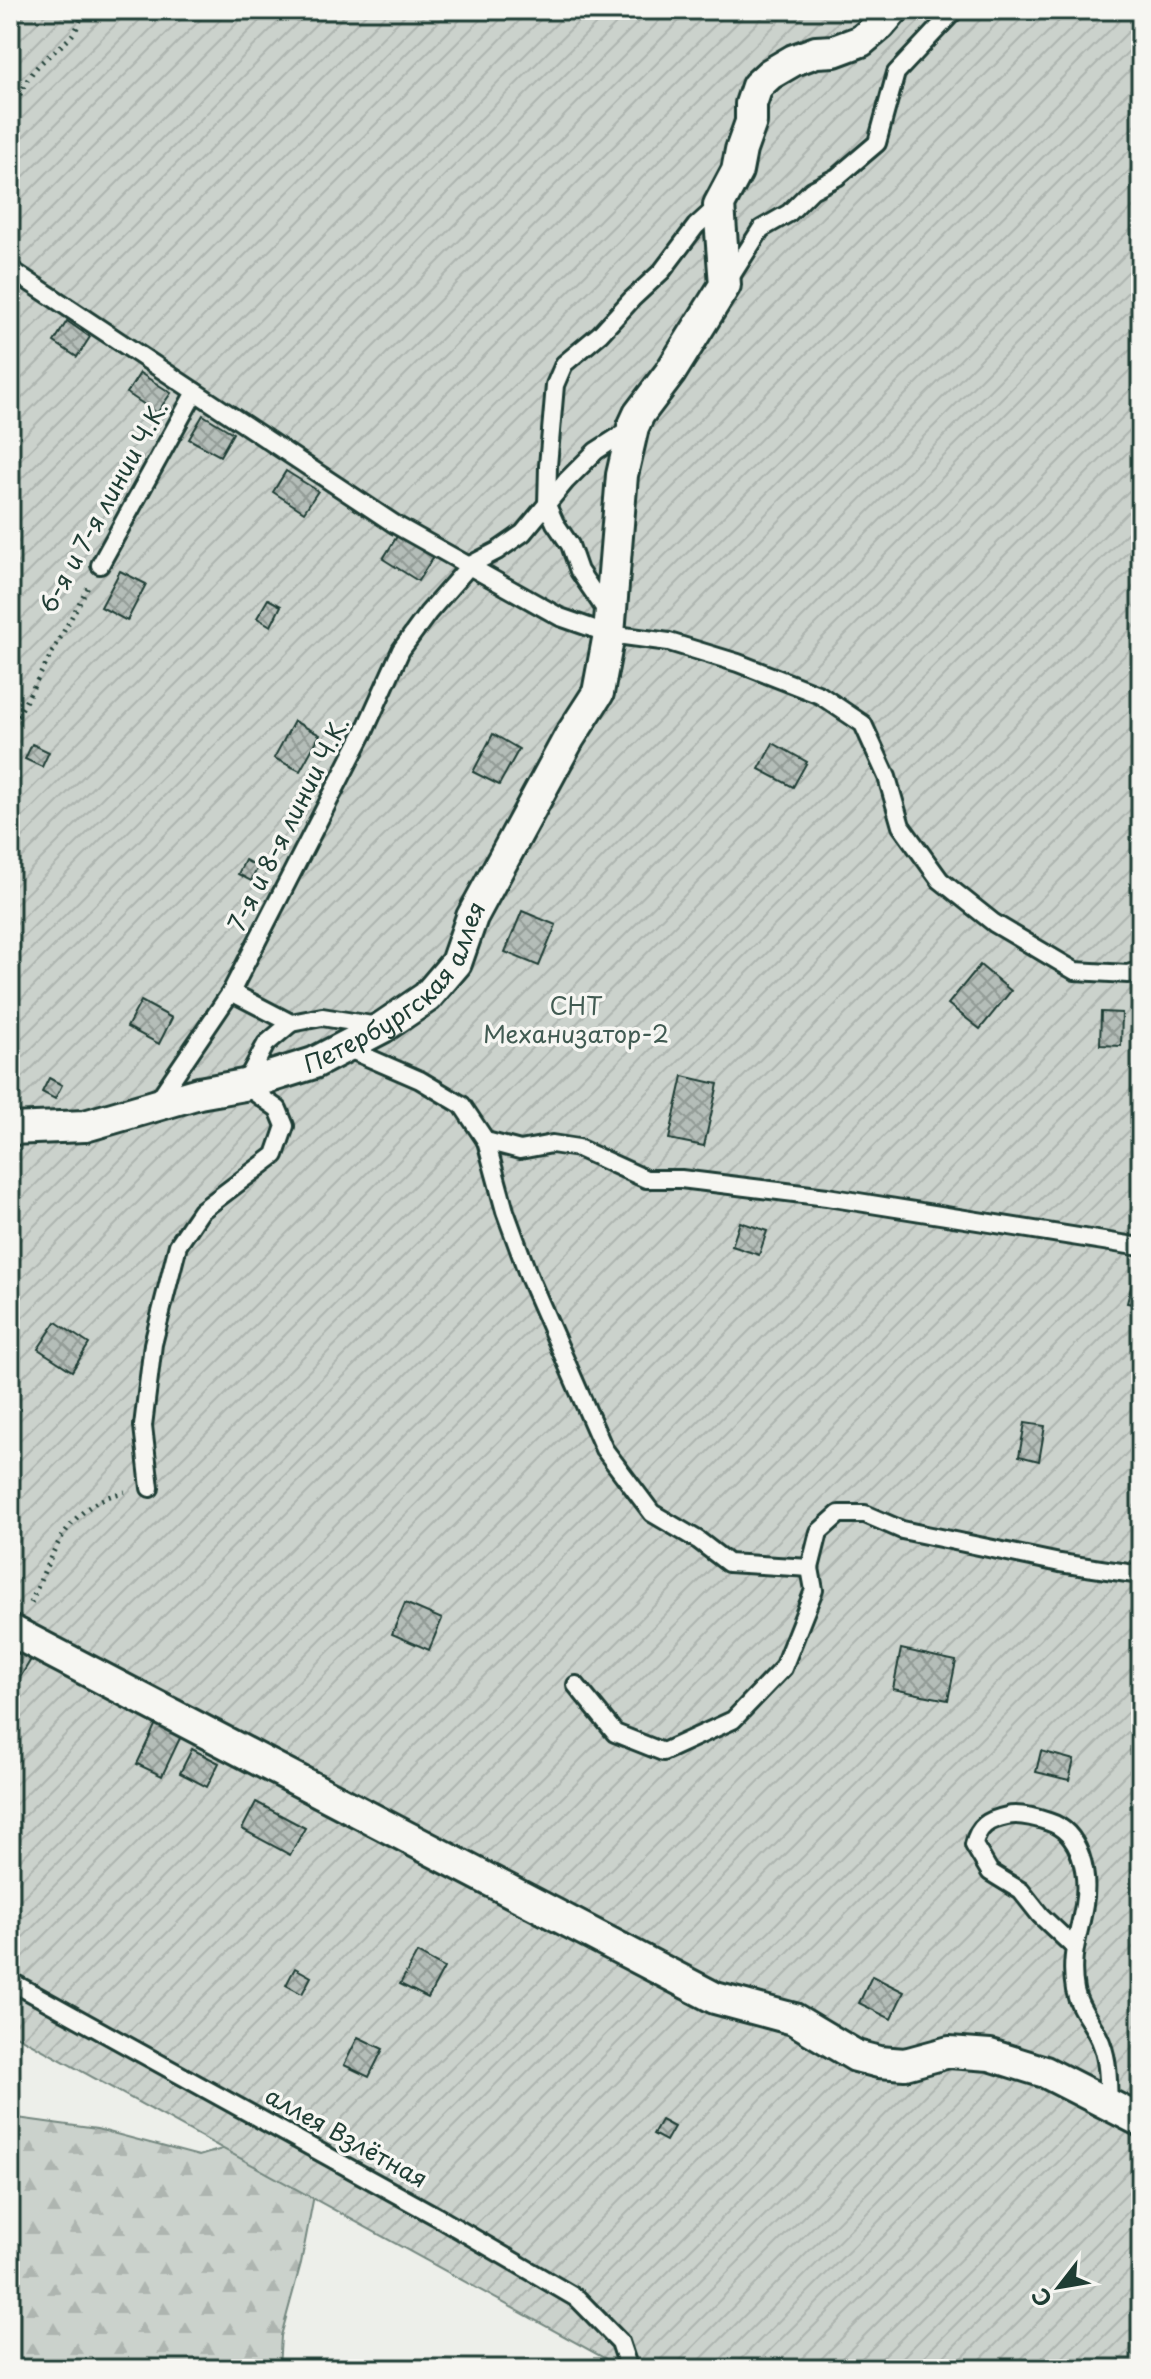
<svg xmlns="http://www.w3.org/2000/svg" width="1151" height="2379" font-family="'Playpen Sans',sans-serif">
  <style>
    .forest { fill: url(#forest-firs); stroke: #758880; stroke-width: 2 }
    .garden { fill: url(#garden-furrows); stroke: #758880; stroke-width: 2 }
    .building { fill: url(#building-cross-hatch); stroke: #1f3d34; stroke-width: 2 }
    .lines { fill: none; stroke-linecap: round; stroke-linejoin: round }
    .lane-casing { stroke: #1f3d34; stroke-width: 22 }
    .street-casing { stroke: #1f3d34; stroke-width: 36 }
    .path { stroke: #1f3d34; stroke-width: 5; stroke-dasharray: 2 6; stroke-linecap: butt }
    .lane { stroke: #f6f6f2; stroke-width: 16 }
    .street { stroke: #f6f6f2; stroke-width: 30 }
    .labels { text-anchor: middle; stroke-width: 7; stroke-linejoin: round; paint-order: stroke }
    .street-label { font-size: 24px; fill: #1f3d34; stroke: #f6f6f2 }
    .park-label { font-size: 24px; fill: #415b52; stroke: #f6f6f2 }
  </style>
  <defs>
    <pattern id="forest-firs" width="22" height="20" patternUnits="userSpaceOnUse" patternTransform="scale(2)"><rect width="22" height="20" fill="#cbd2cc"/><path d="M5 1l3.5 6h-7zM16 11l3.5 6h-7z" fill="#aeb5b0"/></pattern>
    <pattern id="garden-furrows" width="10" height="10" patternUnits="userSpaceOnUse" patternTransform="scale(2)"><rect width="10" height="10" fill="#cbd2cc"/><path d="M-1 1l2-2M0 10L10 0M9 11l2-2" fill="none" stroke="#aeb5b0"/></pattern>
    <pattern id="building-cross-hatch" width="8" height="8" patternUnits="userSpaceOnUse" patternTransform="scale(2)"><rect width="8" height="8" fill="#b4bdb8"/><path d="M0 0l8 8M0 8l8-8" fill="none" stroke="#929b96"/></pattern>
  </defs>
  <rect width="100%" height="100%" fill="#edefea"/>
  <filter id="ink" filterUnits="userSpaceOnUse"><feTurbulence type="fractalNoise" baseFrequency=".0125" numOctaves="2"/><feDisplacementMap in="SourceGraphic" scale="16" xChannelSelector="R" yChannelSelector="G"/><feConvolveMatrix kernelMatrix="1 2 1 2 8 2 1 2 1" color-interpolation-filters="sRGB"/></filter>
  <g filter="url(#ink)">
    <!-- forest -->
    <polygon class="forest" points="10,2117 97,2129 199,2156 275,2133 320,2164 301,2263 281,2336 279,2369 10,2369"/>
    <!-- garden -->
    <polygon class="garden" points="10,10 1141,10 1141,2369 624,2369 10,2032"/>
    <!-- building -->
    <g class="building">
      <polygon points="67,321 90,337 77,357 54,342"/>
      <polygon points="140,373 171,393 157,413 127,393"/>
      <polygon points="203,415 233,433 220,456 189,439"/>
      <polygon points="286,471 318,491 304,512 273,492"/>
      <polygon points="399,533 434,556 418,581 383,559"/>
      <polygon points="120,571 146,584 127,621 101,607"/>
      <polygon points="268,599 281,606 271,626 257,618"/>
      <polygon points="294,721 320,735 300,771 274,758"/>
      <polygon points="493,734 519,749 499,785 473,772"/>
      <polygon points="773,743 807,762 793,787 759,769"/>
      <polygon points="32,744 49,752 42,767 25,759"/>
      <polygon points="245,860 258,867 251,881 238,874"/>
      <polygon points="522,911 556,925 539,966 505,952"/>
      <polygon points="980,965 1011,991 980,1029 948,1004"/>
      <polygon points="141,1001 172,1018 159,1044 127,1027"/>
      <polygon points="1101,1012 1122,1013 1121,1046 1100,1045"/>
      <polygon points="683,1076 718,1084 704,1146 669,1139"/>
      <polygon points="49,1078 62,1085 55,1099 42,1092"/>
      <polygon points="740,1222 767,1231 759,1255 732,1246"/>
      <polygon points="1135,1272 1141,1273 1141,1306 1127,1303"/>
      <polygon points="56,1322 89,1344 72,1371 38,1349"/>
      <polygon points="1025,1423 1045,1426 1039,1461 1019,1456"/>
      <polygon points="405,1603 442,1619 429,1650 392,1634"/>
      <polygon points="10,1642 33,1656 12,1691 10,1690"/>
      <polygon points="901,1649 956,1661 948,1700 893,1689"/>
      <polygon points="157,1721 182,1734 162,1776 137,1764"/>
      <polygon points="192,1749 219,1763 207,1787 180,1773"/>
      <polygon points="1041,1751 1074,1760 1069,1780 1036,1772"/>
      <polygon points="256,1802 305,1828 290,1855 242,1829"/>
      <polygon points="417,1953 444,1968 428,1998 400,1984"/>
      <polygon points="295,1968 311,1977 302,1994 286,1985"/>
      <polygon points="872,1976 904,1992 891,2019 859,2003"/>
      <polygon points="358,2037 383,2049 369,2077 344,2065"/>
      <polygon points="661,2120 674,2127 666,2141 653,2134"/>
    </g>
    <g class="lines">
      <defs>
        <g id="lane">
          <polyline points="10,269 396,525 560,617 609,634 669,642 738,663 820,695 863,724 887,777 901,826 940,880 994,923 1075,971 1128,974 1141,970"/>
          <polyline points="728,281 761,229 789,213 812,190 837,177 877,143 896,73 955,10"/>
          <polyline points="100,565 195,392"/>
          <polyline points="609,615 579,571 570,545 555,523 547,505 548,466 555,385 564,364 600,334 632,299 662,271 696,226 719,205"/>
          <polyline points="231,992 291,1023 322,1017 378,1026"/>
          <polyline points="344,1047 420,1080 462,1105 486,1141 520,1150 552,1144 578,1148 646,1179 681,1179 827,1197 1141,1247"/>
          <polyline points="156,1103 231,992 364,732 401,650 428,613 470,565 497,551 523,533 566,481 596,451 632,428"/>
          <polyline points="486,1141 505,1211 529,1277 604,1449 652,1513 698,1540 728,1563 810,1568 819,1532 839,1514 865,1514 902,1530 1060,1563 1141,1575"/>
          <polyline points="150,1488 143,1426 153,1344 178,1245 201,1211 275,1155 285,1126 278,1109 244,1085 266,1044 291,1023"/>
          <polyline points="576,1685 615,1733 663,1752 733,1720 783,1668 814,1590 810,1568"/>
          <path d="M1074,1947L1040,1915L1021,1891L990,1872L974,1845C978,1826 988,1820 1007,1816C1019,1813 1037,1818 1049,1822C1081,1832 1089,1874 1084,1905C1079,1936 1069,1956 1075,1990C1079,2011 1096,2026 1102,2045C1109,2064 1108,2086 1109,2106"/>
          <polyline points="10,1981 436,2216 578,2299 620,2342 629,2369"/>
        </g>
        <g id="street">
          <path id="s1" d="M10,1129L85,1126L199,1093L244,1085L314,1063L383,1027L427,997L456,963L472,917L569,738L598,693L609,634L622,475L633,427L639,414L670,373L725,285L719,205L737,171L741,150L751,122V104L757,86L770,74L794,60L816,52L834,51L861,41L880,25L893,10"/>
          <polyline points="10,1630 715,1998 794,2019 856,2056 879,2062 905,2064 949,2052 990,2055 1045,2072 1141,2121"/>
        </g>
      </defs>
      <!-- lane casing -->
      <use href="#lane" class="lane-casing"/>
      <!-- street casing -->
      <use href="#street" class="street-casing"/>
      <!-- path -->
      <g class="path">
        <path d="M10,117C19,98 25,78 41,63C60,44 77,40 83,10"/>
        <polyline points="10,730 88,587"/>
        <path d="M31,1603C51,1555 68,1503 125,1492"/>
      </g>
      <!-- lane -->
      <use href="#lane" class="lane"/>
      <!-- street -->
      <use href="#street" class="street"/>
    </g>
  </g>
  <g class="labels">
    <!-- street labels -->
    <g class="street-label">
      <text transform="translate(104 507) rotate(-61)" y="8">6-я и 7-я линии Ч.К.</text>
      <text transform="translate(289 824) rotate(-63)" y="8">7-я и 8-я линии Ч.К.</text>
      <text dy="8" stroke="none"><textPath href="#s1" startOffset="428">Петербургская аллея</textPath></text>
      <text transform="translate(346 2138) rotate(29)" y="8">аллея Взлётная</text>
    </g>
    <!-- park labels -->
    <g class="park-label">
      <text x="576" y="1015">СНТ<tspan x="576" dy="28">Механизатор-2</tspan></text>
    </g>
  </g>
  <!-- margin -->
  <rect width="1151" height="2379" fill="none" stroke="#f6f6f2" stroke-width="40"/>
  <rect x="20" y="20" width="1111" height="2339" fill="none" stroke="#1f3d34" stroke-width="3" filter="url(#ink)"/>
  <!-- north arrow -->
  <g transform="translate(1059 2287) rotate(239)" stroke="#f6f6f2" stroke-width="6" paint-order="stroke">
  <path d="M0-6L14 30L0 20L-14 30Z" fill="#1f3d34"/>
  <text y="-12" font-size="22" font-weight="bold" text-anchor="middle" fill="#1f3d34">С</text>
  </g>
</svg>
